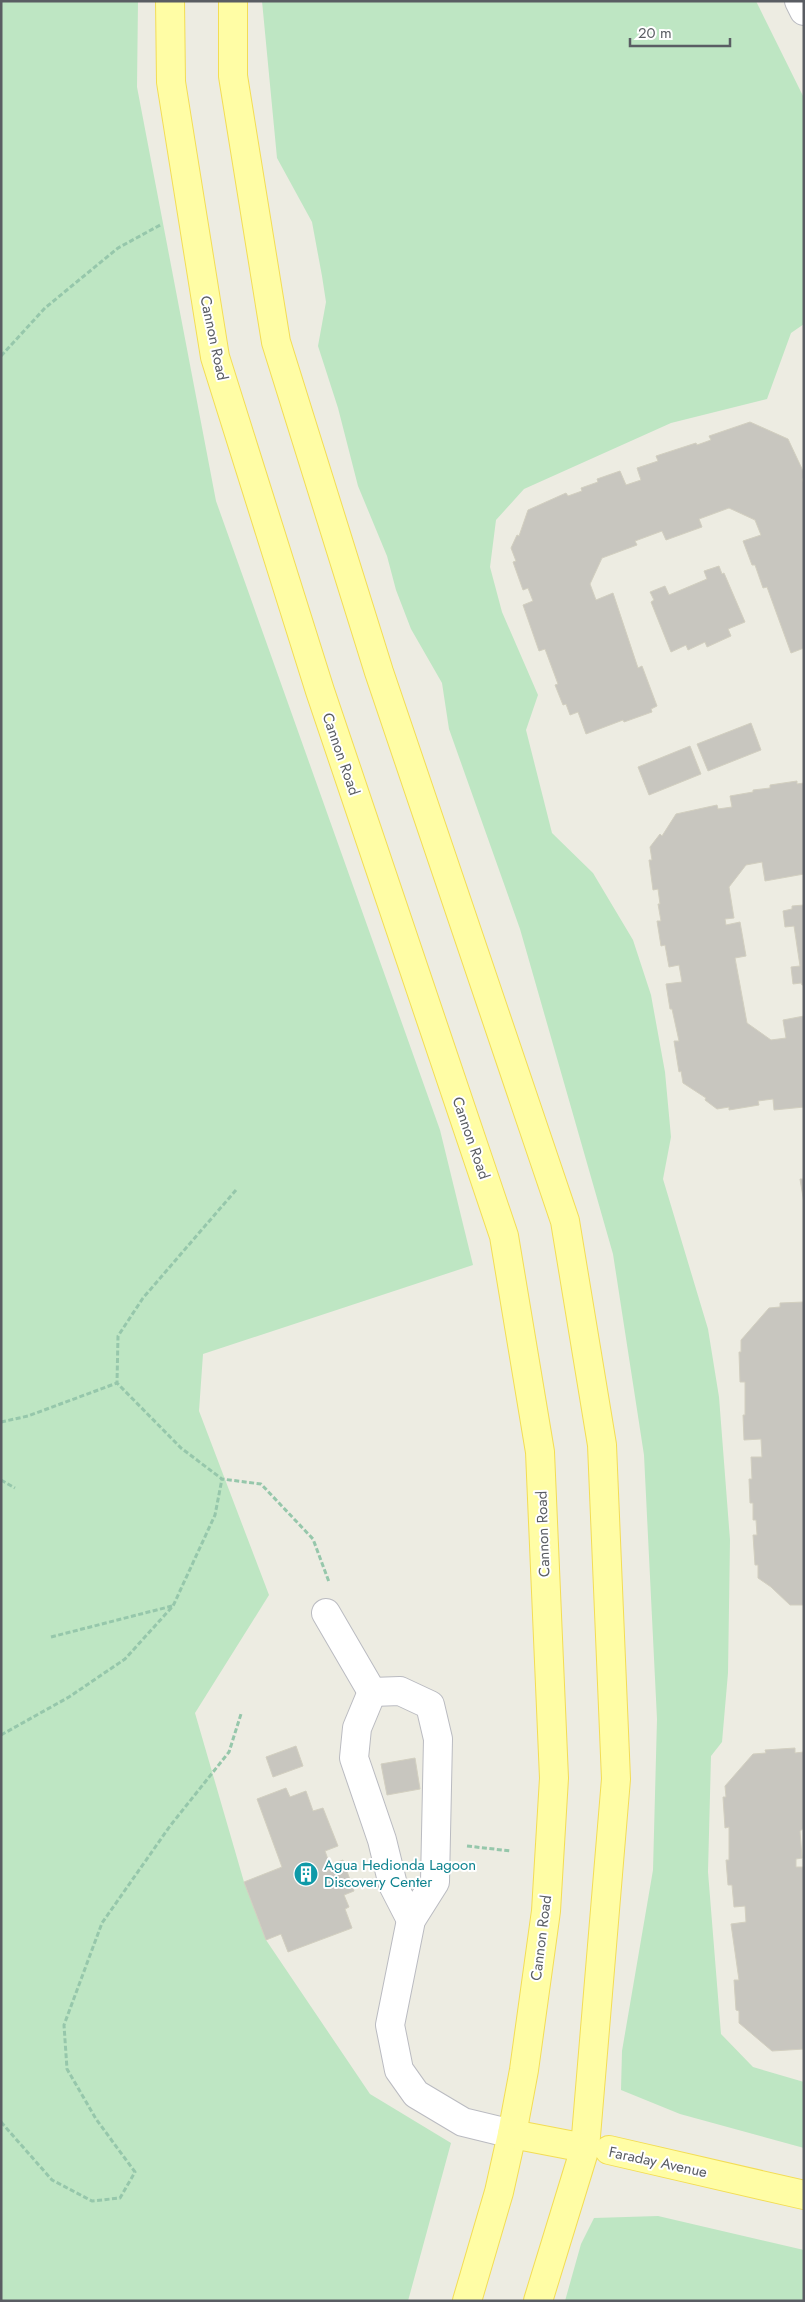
<svg xmlns="http://www.w3.org/2000/svg" width="805" height="2302" font-family="Jost,sans-serif">
  <style>
    .green { fill: #bee6c3 }
    .building { fill: #c8c6bf; stroke: #d2cfc0 }
    .lines { fill: none; stroke-linecap: round; stroke-linejoin: round }
    .minor-casing { stroke: #babbc1; stroke-width: 30 }
    .major-casing { stroke: #f3dd55; stroke-width: 30 }
    .path { stroke: #96c7ab; stroke-width: 3; stroke-dasharray: 5 2.5; stroke-linecap: butt }
    .minor { stroke: #fff; stroke-width: 28 }
    .major { stroke: #fffda5; stroke-width: 28 }
    .labels { text-anchor: middle; stroke-width: 4; stroke-linejoin: round; paint-order: stroke }
    .street-label { font-size: 15px; fill: #5a5d63; stroke: #fff }
    .culture-label { font-size: 15px; fill: #0d838f; stroke: #fff; text-anchor: start }
  </style>
  <rect width="100%" height="100%" fill="#edece2"/>
  <!-- green -->
  <g class="green">
    <polygon points="1,1 138,1 137,87 216,501 440,1130 473,1265 203,1354 199,1411 269,1595 195,1713 244,1882 266,1940 370,2094 451,2143 408,2301 1,2301"/>
    <polygon points="262,1 756,1 804,98 804,324 791,333 767,399 671,423 524,489 496,520 490,567 502,612 538,695 526,730 552,833 593,873 633,940 651,995 665,1072 671,1137 663,1179 708,1329 719,1397 730,1540 728,1673 722,1742 711,1756 708,1872 721,2034 753,2067 804,2082 804,2148 680,2114 621,2090 622,2051 653,1870 657,1719 644,1455 613,1254 520,929 449,729 442,683 411,629 396,590 387,556 358,486 338,408 318,346 326,302 322,276 312,222 277,158"/>
    <polygon points="658,2216 804,2250 804,2301 565,2301 581,2244 594,2218"/>
  </g>
  <!-- building -->
  <g class="building">
    <polygon points="750,422 788,439 804,473 804,478 802,479 804,484 804,648 791,653 767,587 763,588 755,565 752,565 743,541 761,535 755,520 729,508 699,519 702,527 666,540 662,531 635,541 637,545 602,558 590,584 596,600 613,593 638,668 642,666 657,706 651,709 652,712 624,722 623,720 586,734 578,712 570,715 566,704 563,705 555,685 558,684 545,649 539,651 523,605 533,601 528,588 523,590 513,562 516,561 511,548 517,535 519,536 528,510 566,493 568,496 582,491 581,488 598,482 597,479 620,471 626,485 641,480 637,468 658,461 656,456 696,443 697,445 711,440 709,436"/>
    <polygon points="719,566 722,574 724,573 745,622 728,629 731,636 707,647 705,642 688,650 686,645 671,652 651,602 654,600 650,592 665,586 669,595 707,579 704,571"/>
    <polygon points="751,723 761,750 708,771 697,744"/>
    <polygon points="690,746 701,774 649,795 638,767"/>
    <polygon points="797,781 797,784 804,783 804,874 765,881 762,862 746,865 729,887 734,918 725,919 726,925 740,922 746,956 735,958 747,1023 771,1040 786,1038 783,1020 804,1016 804,1107 774,1110 773,1099 758,1101 759,1105 729,1110 729,1107 717,1109 705,1100 706,1098 683,1083 681,1071 679,1072 674,1041 679,1041 672,1009 670,1009 666,984 682,982 679,965 669,967 665,945 661,946 657,921 661,921 658,904 660,904 658,889 653,890 649,860 652,860 650,847 660,834 662,836 676,814 717,805 718,809 732,807 730,796 753,792 753,790 770,788 770,785"/>
    <polygon points="804,905 804,985 802,985 801,983 793,984 791,967 800,966 794,926 785,927 783,911 792,909 792,906"/>
    <polygon points="800,1179 804,1179 804,1203"/>
    <polygon points="804,1302 804,1605 790,1605 771,1587 758,1578 758,1565 755,1565 753,1535 757,1535 756,1520 753,1520 753,1503 750,1503 749,1479 752,1479 751,1457 762,1457 761,1439 744,1440 743,1415 745,1415 745,1382 740,1382 739,1352 741,1352 741,1340 769,1308 780,1307 780,1303"/>
    <polygon points="296,1746 303,1766 273,1777 266,1757"/>
    <polygon points="795,1748 795,1753 804,1752 804,1828 800,1831 802,1858 796,1859 796,1867 804,1867 804,2049 772,2051 739,2023 739,2011 736,2010 734,1980 739,1980 731,1924 746,1922 745,1906 734,1907 732,1885 728,1885 726,1860 729,1860 729,1827 725,1828 723,1797 726,1797 725,1786 753,1754 766,1753 765,1750"/>
    <polygon points="415,1758 420,1789 387,1795 381,1764"/>
    <polygon points="286,1788 290,1797 306,1791 313,1811 323,1808 338,1846 325,1851 330,1865 343,1860 354,1891 344,1895 349,1907 345,1909 352,1928 288,1952 281,1934 266,1940 244,1882 282,1867 257,1799"/>
  </g>
  <g class="lines">
    <defs>
      <g id="minor">
        <polyline points="799,1 804,11"/>
        <polyline points="326,1613 372,1692 400,1691 430,1705 438,1739 435,1882 411,1920 390,2025 399,2070 416,2094 463,2122 512,2134"/>
        <polyline points="372,1692 357,1728 354,1758 382,1840 393,1885 411,1920"/>
      </g>
      <g id="major">
        <polyline points="170,1 171,82 215,357 320,691 504,1236 540,1452 554,1778 546,1911 524,2070 512,2134 499,2192 467,2301"/>
        <polyline points="233,1 233,76 276,342 379,672 565,1221 602,1445 616,1779 585,2148 538,2301"/>
        <polyline points="512,2134 585,2148"/>
        <polyline points="609,2150 804,2195"/>
      </g>
    </defs>
    <!-- minor casing -->
    <use href="#minor" class="minor-casing"/>
    <!-- major casing -->
    <use href="#major" class="major-casing"/>
    <!-- path -->
    <g class="path">
      <polyline points="1,356 45,308 118,248 162,224"/>
      <polyline points="236,1190 143,1298 118,1336 117,1383 181,1448 222,1479 261,1484 313,1539 329,1582"/>
      <polyline points="1,1422 28,1416 117,1383"/>
      <polyline points="1,1480 15,1488"/>
      <polyline points="51,1637 172,1606"/>
      <polyline points="1,1735 69,1697 125,1659 173,1606 215,1515 222,1479"/>
      <polyline points="467,1846 511,1851"/>
      <polyline points="1,2122 52,2180 92,2201 120,2198 135,2172 96,2119 67,2069 64,2025 102,1923 170,1826 229,1752 241,1714"/>
    </g>
    <!-- minor -->
    <use href="#minor" class="minor"/>
    <!-- major -->
    <use href="#major" class="major"/>
  </g>
  <!-- icons -->
  <defs>
    <symbol id="building-disc" viewBox="-11 -11 22 22"><circle r="9.5" fill="#0f9aa8" stroke="#fff"/><path d="M-4-6H4V6H1V3H-1V6H-4ZM-2.5-4.3h1.7v1.8h-1.7ZM.8-4.3h1.7v1.8H.8ZM-2.5-1h1.7V.8h-1.7ZM.8-1h1.7V.8H.8Z" fill="#fff"/></symbol>
  </defs>
  <g fill-rule="evenodd">
    <use href="#building-disc" x="292" y="1860" width="28" height="28"/>
  </g>
  <g class="labels">
    <!-- street labels -->
    <g class="street-label">
      <text transform="translate(214 338) rotate(78)" y="5">Cannon Road</text>
      <text transform="translate(341 754) rotate(71)" y="5">Cannon Road</text>
      <text transform="translate(471 1138) rotate(71)" y="5">Cannon Road</text>
      <text transform="translate(543 1534) rotate(-92)" y="5">Cannon Road</text>
      <text transform="translate(541 1938) rotate(-83)" y="5">Cannon Road</text>
      <text transform="translate(658 2162) rotate(12)" y="5">Faraday Avenue</text>
    </g>
    <!-- culture labels -->
    <g class="culture-label">
      <text x="324" y="1870">Agua Hedionda Lagoon<tspan x="324" dy="17">Discovery Center</tspan></text>
    </g>
  </g>
  <!-- border -->
  <rect width="805" height="2302" fill="none" stroke="#5a5d63" stroke-width="5"/>
  <!-- scale -->
  <path d="M630 38v8h100v-8" fill="none" stroke="#5a5d63" stroke-width="2.5"/>
  <text x="638" y="38" font-size="15" fill="#5a5d63" stroke="#ffffff" stroke-width="4" paint-order="stroke">20 m</text>
</svg>
